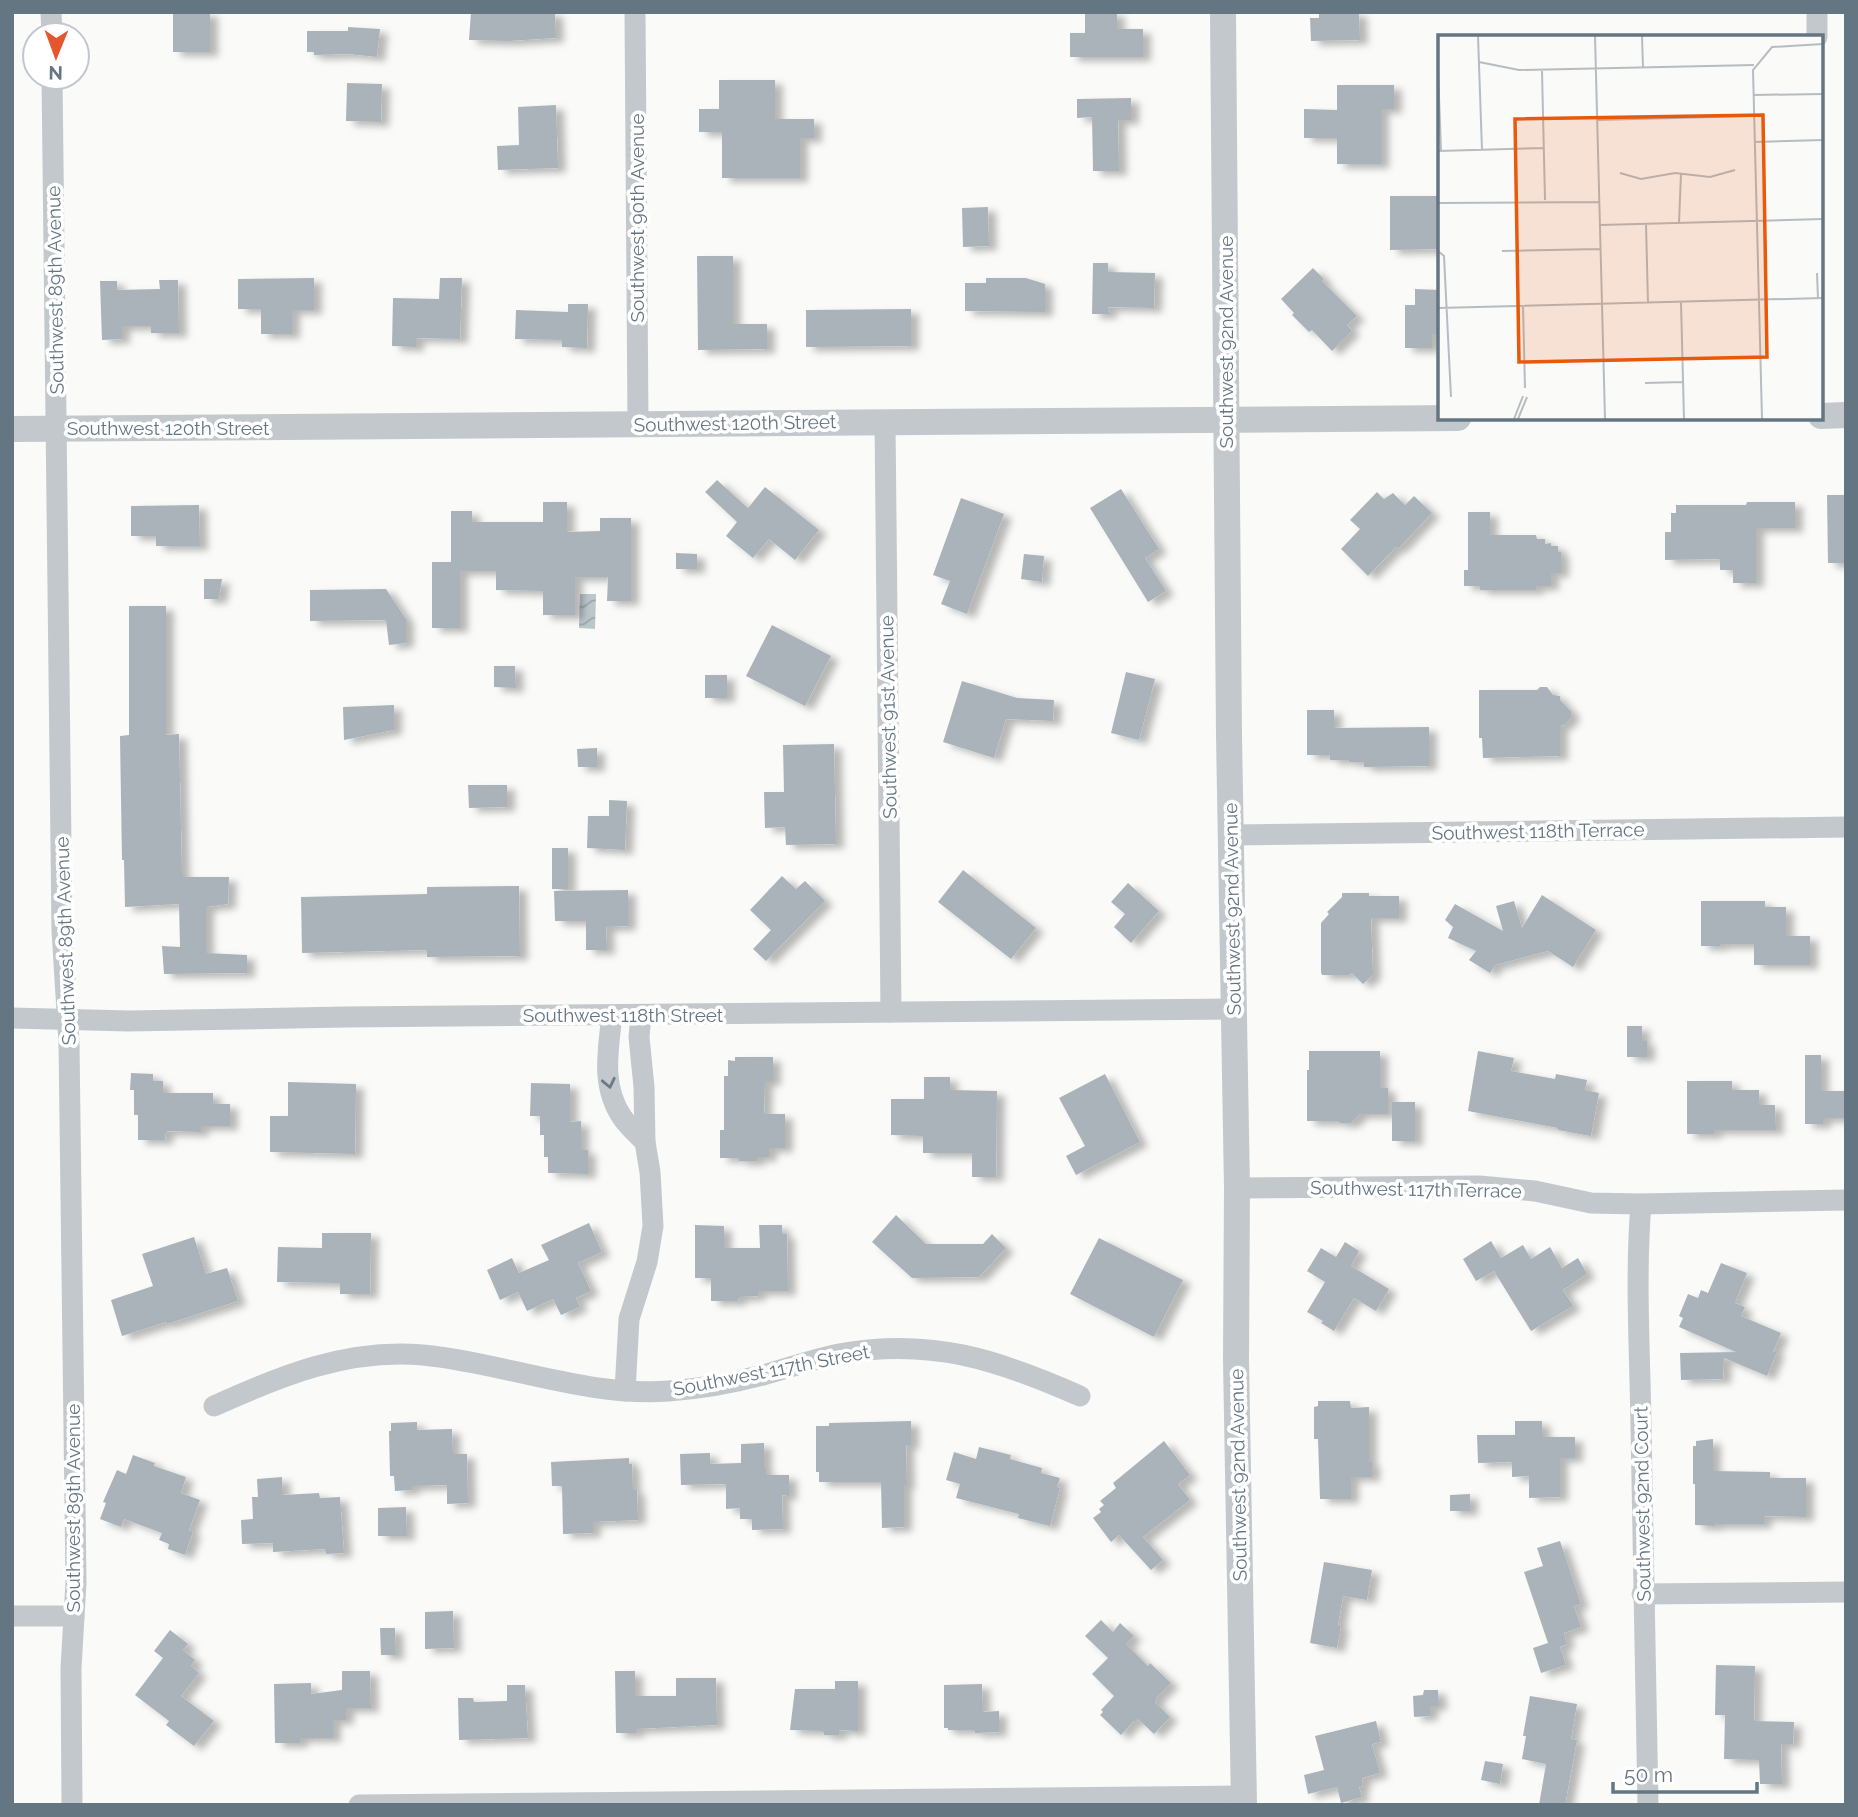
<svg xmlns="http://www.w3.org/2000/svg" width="1858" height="1817" font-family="Raleway,sans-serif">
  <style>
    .water { fill: url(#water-waves) }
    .building { fill: #aab3b9; filter: url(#shadow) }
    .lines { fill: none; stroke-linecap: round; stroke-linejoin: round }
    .minor { stroke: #c3c8cc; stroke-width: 21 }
    .tertiary { stroke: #c3c8cc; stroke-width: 26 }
    .oneway { stroke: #6a7a87 }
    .labels { text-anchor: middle; stroke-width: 7; stroke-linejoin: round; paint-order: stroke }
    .street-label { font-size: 19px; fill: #657683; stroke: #fff }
    .inset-road { fill: none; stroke: #b5bdc2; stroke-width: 2 }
    .view { fill: #e8590c; fill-opacity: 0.15; stroke: #e8590c; stroke-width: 3.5 }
    .inset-edge { fill: none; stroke: #657683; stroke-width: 3.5 }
  </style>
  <defs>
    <pattern id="water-waves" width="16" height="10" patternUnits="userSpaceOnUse" patternTransform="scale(1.75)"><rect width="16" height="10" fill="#bbc7cb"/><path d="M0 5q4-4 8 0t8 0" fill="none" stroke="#9ca6aa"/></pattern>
    <filter id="shadow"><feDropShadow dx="8" dy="4.5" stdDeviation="3.5" flood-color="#0004"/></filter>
  </defs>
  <rect width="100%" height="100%" fill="#fafaf8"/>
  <!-- water -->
  <polygon class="water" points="580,594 596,594 595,629 579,628"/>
  <!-- building -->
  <g class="building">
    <rect x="173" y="12" width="37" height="40"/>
    <polygon points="471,12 555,12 556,38 508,41 469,40"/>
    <polygon points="1085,12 1117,12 1117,29 1143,29 1143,57 1070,57 1070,33 1085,33"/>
    <polygon points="1319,12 1359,12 1360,40 1311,41 1310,18 1319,18"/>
    <polygon points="348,27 380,29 377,57 349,54 314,55 314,52 307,52 307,31 348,31"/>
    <polygon points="719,80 775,80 775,119 814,119 814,138 800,138 800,178 722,178 722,132 699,132 699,109 719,109"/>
    <polygon points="347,83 382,84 381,122 346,121"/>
    <polygon points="1337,85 1394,85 1394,109 1381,109 1381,164 1337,164 1337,138 1304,138 1304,109 1337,110"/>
    <polygon points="1131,98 1131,120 1118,120 1119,171 1093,171 1092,117 1077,118 1077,99"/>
    <polygon points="556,105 558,168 498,170 497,146 519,145 518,107"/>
    <polygon points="1390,196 1440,196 1440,249 1390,250"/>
    <polygon points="988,207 989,246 963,247 962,208"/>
    <polygon points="697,256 733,256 733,324 767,324 767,349 698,350"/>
    <polygon points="1093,263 1108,263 1108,272 1155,273 1154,308 1108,307 1110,314 1092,314"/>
    <polygon points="1313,268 1324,279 1322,281 1357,316 1347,325 1352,331 1332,351 1312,330 1309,332 1292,315 1294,313 1281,299"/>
    <polygon points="314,278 314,310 292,310 292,334 261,334 261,309 238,309 238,279"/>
    <polygon points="440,278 462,278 460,339 416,338 416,347 392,346 393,298 439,299"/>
    <polygon points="986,278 1026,278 1045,284 1045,312 965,311 965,283 986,283"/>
    <polygon points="159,280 178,280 179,333 151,333 151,326 122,326 122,339 102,340 100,281 117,281 117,290 160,289"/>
    <polygon points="1415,289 1440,290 1440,334 1432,334 1432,348 1405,348 1405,305 1415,305"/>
    <polygon points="568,304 588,304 587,348 562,347 562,340 515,339 516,310 568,312"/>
    <polygon points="911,309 911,346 806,347 806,310"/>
    <polygon points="717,480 748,508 765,487 819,530 795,560 769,539 753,558 726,536 737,522 705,492"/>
    <polygon points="1121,489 1159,549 1145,558 1166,591 1148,602 1090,508"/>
    <polygon points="1377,492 1384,499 1393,493 1405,505 1414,496 1432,513 1398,549 1396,547 1368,576 1341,549 1360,529 1350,520"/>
    <polygon points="1827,495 1846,495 1846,563 1828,563"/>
    <polygon points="961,498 1004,514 967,614 941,604 950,581 933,575"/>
    <polygon points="543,502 567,502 567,532 600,531 600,518 631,518 631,601 607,601 608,577 575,577 575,615 543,615 543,591 496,590 496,571 460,571 460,628 432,628 432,562 451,562 451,511 472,511 472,522 543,522"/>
    <polygon points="1747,502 1795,502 1795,528 1756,528 1756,583 1733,583 1733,570 1720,570 1720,559 1665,560 1665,532 1671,532 1671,513 1676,513 1676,505 1746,505"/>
    <polygon points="199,505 200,546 156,546 156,536 131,536 131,506"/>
    <polygon points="1468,512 1490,512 1490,535 1536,535 1537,539 1545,539 1545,544 1551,543 1551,546 1558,546 1558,552 1561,552 1561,573 1551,573 1551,586 1536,586 1536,590 1480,590 1480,586 1464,586 1464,570 1468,570"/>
    <polygon points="676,553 697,554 697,569 676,569"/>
    <polygon points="1024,554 1044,556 1042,582 1021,579"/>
    <polygon points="204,579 222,579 219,599 204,599"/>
    <polygon points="386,589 406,619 406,643 389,645 386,620 310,621 310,590"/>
    <polygon points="129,606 166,606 166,735 179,734 182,877 229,877 228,904 206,907 206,953 247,955 247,973 164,974 162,946 180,947 179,904 125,907 124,860 122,860 120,736 129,735"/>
    <polygon points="772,625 831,656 805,706 746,676"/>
    <polygon points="494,666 515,666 516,688 494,687"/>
    <polygon points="1126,672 1155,679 1139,740 1111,733"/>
    <rect x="705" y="675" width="22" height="23"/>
    <polygon points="962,681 1017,698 1054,700 1053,721 1006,719 994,758 943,742"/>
    <polygon points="1540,687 1547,687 1553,695 1560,696 1560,700 1571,711 1571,718 1564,725 1560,726 1560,756 1483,758 1482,738 1479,738 1479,690 1537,690"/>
    <polygon points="394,705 394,730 344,740 343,707"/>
    <polygon points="1307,710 1334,710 1334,728 1429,727 1429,766 1364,767 1364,762 1349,762 1349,760 1330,760 1330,755 1307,755"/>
    <polygon points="834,744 836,844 786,845 785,827 765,828 764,792 784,792 783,745"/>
    <polygon points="597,748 597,767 578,767 577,749"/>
    <polygon points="468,785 507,785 507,807 469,808"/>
    <polygon points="609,800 627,801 625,850 587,848 588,816 609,816"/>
    <rect x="552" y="848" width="16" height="41"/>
    <polygon points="963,870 1036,928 1011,959 938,902"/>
    <polygon points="782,876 796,889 805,881 825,901 766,961 753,949 771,930 750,910"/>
    <polygon points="1128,883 1159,911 1131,943 1114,927 1125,914 1111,902"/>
    <polygon points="519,886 520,956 427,957 427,950 302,953 301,897 427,894 427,887"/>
    <polygon points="628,890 628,926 606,927 607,950 586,950 586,921 555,921 554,891"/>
    <polygon points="1342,893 1369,893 1369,896 1399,896 1399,918 1371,918 1373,975 1363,984 1352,973 1349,975 1322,975 1321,972 1321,923 1329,914 1327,912 1342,897"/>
    <polygon points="1542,895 1596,930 1573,967 1548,951 1495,965 1490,973 1469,960 1476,951 1448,938 1453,927 1445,920 1455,904 1503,931 1496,906 1514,901 1522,928"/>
    <polygon points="1701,901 1765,901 1765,907 1786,907 1786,936 1810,936 1810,965 1754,965 1754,944 1720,944 1720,946 1701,946"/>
    <polygon points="1627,1026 1642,1026 1642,1041 1647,1041 1647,1057 1627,1057"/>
    <polygon points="1309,1051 1380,1051 1380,1088 1388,1088 1388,1114 1360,1114 1351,1123 1340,1123 1337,1121 1307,1121 1307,1070 1309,1070"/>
    <polygon points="1478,1051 1514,1058 1511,1071 1555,1079 1556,1074 1587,1080 1585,1090 1599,1093 1591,1136 1558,1130 1558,1128 1468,1111"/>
    <polygon points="1805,1055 1821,1055 1821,1091 1846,1091 1846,1118 1823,1118 1823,1124 1805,1124"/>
    <polygon points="735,1057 773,1057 773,1081 765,1081 764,1114 785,1114 785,1148 769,1148 769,1157 757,1157 757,1161 739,1161 739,1158 720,1158 720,1130 724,1130 724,1076 728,1076 728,1060 735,1061"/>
    <polygon points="131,1073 153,1074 153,1081 163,1081 163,1093 213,1093 213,1104 230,1104 230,1126 201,1126 201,1132 166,1131 165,1140 138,1140 138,1115 134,1115 134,1090 130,1090"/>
    <polygon points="1105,1074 1140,1142 1076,1175 1066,1156 1085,1146 1059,1098"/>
    <polygon points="924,1077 950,1077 950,1090 997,1091 996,1177 972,1177 972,1153 923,1153 923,1136 891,1135 891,1099 924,1099"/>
    <polygon points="1687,1081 1732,1081 1732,1090 1759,1090 1759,1105 1775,1105 1776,1130 1714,1130 1714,1134 1687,1134"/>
    <polygon points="288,1082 356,1084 355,1154 270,1152 270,1116 288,1116"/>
    <polygon points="531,1083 570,1084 570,1122 581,1121 581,1150 588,1150 588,1174 548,1173 548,1157 544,1157 544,1135 540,1135 540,1116 530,1116"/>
    <rect x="1392" y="1102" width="23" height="39"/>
    <polygon points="896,1215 926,1244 983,1244 992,1234 1006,1248 979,1277 912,1278 872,1242"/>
    <polygon points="589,1223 602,1252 578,1263 591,1291 576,1298 580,1307 561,1315 553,1299 527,1311 518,1292 500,1300 487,1270 512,1258 519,1273 549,1260 541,1245"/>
    <polygon points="695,1225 724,1226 724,1248 760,1248 759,1225 782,1225 782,1234 787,1234 788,1291 758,1291 758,1296 739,1297 738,1301 711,1301 711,1278 695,1278"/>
    <polygon points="322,1233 371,1233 370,1294 340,1294 340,1283 277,1282 278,1247 322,1248"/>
    <polygon points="194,1237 206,1274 227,1268 238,1301 167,1324 166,1322 122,1336 111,1300 153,1286 142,1254"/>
    <polygon points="1099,1238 1183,1280 1154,1337 1070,1294"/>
    <polygon points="1491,1241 1501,1258 1523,1245 1531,1259 1550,1247 1562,1268 1578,1258 1587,1274 1563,1290 1573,1306 1531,1331 1494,1271 1476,1281 1463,1259"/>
    <polygon points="1345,1242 1359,1251 1351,1266 1389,1289 1376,1311 1354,1298 1334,1331 1321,1323 1323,1321 1307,1312 1325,1282 1307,1271 1321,1248 1336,1257"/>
    <polygon points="1721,1263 1747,1273 1735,1303 1745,1307 1741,1316 1781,1333 1773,1352 1777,1352 1767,1376 1724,1358 1723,1379 1681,1380 1680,1353 1736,1352 1679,1327 1683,1318 1679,1316 1688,1294 1698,1298 1701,1290 1708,1293"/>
    <polygon points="1318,1401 1350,1401 1351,1408 1369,1407 1369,1462 1372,1462 1372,1477 1351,1477 1351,1499 1320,1499 1318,1439 1314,1439 1314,1407 1318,1406"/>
    <polygon points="911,1421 911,1445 906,1445 907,1485 904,1485 904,1527 882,1528 881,1482 819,1482 819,1472 816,1472 816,1426 829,1426 829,1423"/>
    <polygon points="1515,1421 1542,1421 1543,1437 1575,1437 1575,1458 1560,1458 1560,1497 1529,1498 1529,1476 1512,1477 1512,1462 1478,1463 1477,1435 1515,1435"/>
    <polygon points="417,1422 417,1430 452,1429 453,1454 467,1454 468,1503 447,1504 447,1485 412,1486 412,1490 395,1491 394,1476 390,1476 389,1431 391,1431 391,1423"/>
    <polygon points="1713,1439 1713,1471 1770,1472 1770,1478 1806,1478 1806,1517 1764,1516 1764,1524 1715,1524 1715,1526 1695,1525 1695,1484 1693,1484 1693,1446 1696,1446 1696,1441"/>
    <polygon points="1164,1441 1190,1475 1178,1484 1190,1500 1143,1537 1163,1560 1151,1570 1119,1535 1111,1542 1093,1518 1101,1512 1099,1509 1104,1505 1100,1501 1116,1488 1113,1483"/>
    <polygon points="764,1443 764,1469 766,1469 766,1475 789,1475 789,1496 782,1495 783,1529 752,1530 752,1519 740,1519 740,1508 726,1509 726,1484 681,1485 680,1454 710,1453 710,1464 741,1463 741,1444"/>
    <polygon points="979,1447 1011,1455 1010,1459 1042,1468 1041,1473 1060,1478 1057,1487 1060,1488 1050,1526 1018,1518 1019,1514 956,1498 960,1484 946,1480 954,1452 976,1459"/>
    <polygon points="133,1455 155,1463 154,1466 186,1477 181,1493 200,1500 189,1530 193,1532 185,1555 168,1549 169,1544 159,1540 162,1533 124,1519 121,1527 100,1519 106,1503 103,1502 117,1470 126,1474"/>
    <polygon points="629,1458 629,1464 632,1464 633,1490 637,1490 638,1520 593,1522 593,1533 563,1534 562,1486 552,1486 551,1462"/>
    <polygon points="282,1477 283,1495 319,1493 320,1498 340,1497 344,1553 326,1554 325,1549 273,1552 273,1543 242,1544 241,1520 253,1519 252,1497 258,1497 257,1479"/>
    <polygon points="1470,1494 1470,1511 1450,1511 1450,1495"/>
    <polygon points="406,1507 407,1536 378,1536 378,1508"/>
    <polygon points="1560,1541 1581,1604 1574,1606 1581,1627 1564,1633 1567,1644 1560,1647 1566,1665 1541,1673 1533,1648 1548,1643 1524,1572 1543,1566 1537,1548"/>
    <polygon points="1324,1562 1372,1570 1367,1600 1343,1596 1338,1625 1341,1626 1337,1648 1310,1643"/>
    <polygon points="453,1611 454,1648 425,1649 425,1612"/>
    <polygon points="1101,1620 1113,1632 1120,1623 1134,1636 1126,1644 1148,1666 1150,1663 1171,1683 1156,1698 1157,1700 1155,1702 1170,1717 1154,1734 1138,1719 1136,1722 1134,1721 1121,1735 1100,1715 1103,1712 1101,1710 1114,1696 1092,1674 1108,1658 1085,1636"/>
    <polygon points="380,1628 395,1628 396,1655 381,1655"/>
    <polygon points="170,1630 188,1644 183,1650 195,1660 191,1666 199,1673 181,1696 214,1721 194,1746 166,1725 169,1721 135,1695 163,1658 154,1651"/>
    <polygon points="1716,1665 1755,1666 1754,1721 1794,1722 1793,1744 1781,1744 1782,1784 1760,1784 1759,1760 1724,1759 1725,1715 1715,1715"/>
    <polygon points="342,1671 370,1671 371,1708 346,1708 346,1720 333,1720 333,1738 300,1738 300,1743 275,1743 274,1684 311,1683 311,1694 342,1690"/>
    <polygon points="615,1671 635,1671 635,1696 676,1696 676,1678 716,1678 717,1725 636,1729 636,1733 616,1733"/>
    <polygon points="835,1681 858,1681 858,1731 839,1730 839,1735 824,1735 823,1731 790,1730 795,1689 835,1689"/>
    <polygon points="982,1684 983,1712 999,1711 999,1732 975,1733 974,1730 948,1730 948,1728 944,1728 944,1685"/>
    <polygon points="507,1685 525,1685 528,1738 459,1740 458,1698 473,1698 474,1702 507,1701"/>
    <polygon points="1424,1690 1438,1690 1439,1706 1430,1706 1430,1716 1414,1717 1413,1696 1423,1695"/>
    <polygon points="1530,1696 1577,1704 1571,1739 1577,1740 1565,1805 1539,1805 1546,1764 1522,1759 1526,1736 1523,1736"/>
    <polygon points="1376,1721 1381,1742 1372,1744 1380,1773 1362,1778 1363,1786 1359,1787 1362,1797 1341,1803 1337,1787 1308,1794 1304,1775 1324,1770 1315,1736"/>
    <polygon points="1485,1761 1503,1764 1500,1784 1481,1780"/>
  </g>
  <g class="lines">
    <!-- minor -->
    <g class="minor">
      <polyline points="51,12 52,35"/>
      <polyline points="635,12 638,424"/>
      <polyline points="1817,12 1817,37"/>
      <polyline points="52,77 62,931 69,1043 76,1582 71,1668 72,1805"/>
      <polyline points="885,421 891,1012"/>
      <polyline points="1231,835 1846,827"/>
      <path d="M612,1015C608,1051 601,1086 622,1117C628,1126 637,1134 645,1142"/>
      <polyline points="12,1018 128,1021 345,1017 1233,1009"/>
      <polyline points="1237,1188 1479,1186 1535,1191 1591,1203 1641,1204 1846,1200"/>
      <path d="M1641,1204C1635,1278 1640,1353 1641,1427C1643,1553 1645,1679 1648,1805"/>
      <polyline points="625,1391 629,1319 647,1262 653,1226 650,1172 645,1142 644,1087 639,1037 641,1015"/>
      <path d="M214,1406C280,1376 348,1348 423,1355C506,1363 584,1397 669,1391C700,1389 733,1383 763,1375C788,1368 814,1359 839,1354C930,1337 999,1360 1080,1396"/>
      <polyline points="1642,1594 1846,1592"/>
      <polyline points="12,1616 74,1616"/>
      <polyline points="359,1805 1244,1796"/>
    </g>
    <!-- tertiary -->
    <g class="tertiary">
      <polyline points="1223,12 1229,736 1237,1188 1236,1360 1244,1805"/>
      <polyline points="1821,416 1846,415"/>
      <polyline points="12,429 1458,418"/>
    </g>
  </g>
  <!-- one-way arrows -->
  <defs><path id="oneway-chevron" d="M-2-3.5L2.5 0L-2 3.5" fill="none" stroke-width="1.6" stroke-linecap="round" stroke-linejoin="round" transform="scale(1.75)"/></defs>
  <use class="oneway" href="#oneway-chevron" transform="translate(609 1083) rotate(78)"/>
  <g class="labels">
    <!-- street labels -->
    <g class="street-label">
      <text transform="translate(637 218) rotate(-90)" y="7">Southwest 90th Avenue</text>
      <text transform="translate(55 290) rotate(-91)" y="7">Southwest 89th Avenue</text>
      <text transform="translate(1226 342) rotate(-90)" y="7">Southwest 92nd Avenue</text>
      <text transform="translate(735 423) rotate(-1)" y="7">Southwest 120th Street</text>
      <text x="168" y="435">Southwest 120th Street</text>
      <text transform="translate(888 717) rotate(-91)" y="7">Southwest 91st Avenue</text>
      <text transform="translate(1538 831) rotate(-1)" y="7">Southwest 118th Terrace</text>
      <text transform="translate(1232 909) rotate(-91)" y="7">Southwest 92nd Avenue</text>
      <text transform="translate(65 941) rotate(-92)" y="7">Southwest 89th Avenue</text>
      <text x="623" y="1022">Southwest 118th Street</text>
      <text transform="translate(1416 1189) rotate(1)" y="7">Southwest 117th Terrace</text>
      <text transform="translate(771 1370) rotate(-11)" y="7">Southwest 117th Street</text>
      <text transform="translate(1238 1475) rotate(-91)" y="7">Southwest 92nd Avenue</text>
      <text transform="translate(1642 1504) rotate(-91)" y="7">Southwest 92nd Court</text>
      <text transform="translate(73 1508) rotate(-90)" y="7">Southwest 89th Avenue</text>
    </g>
  </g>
  <!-- overview -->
  <g transform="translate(1438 35)">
    <rect width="385" height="385" fill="#fafaf8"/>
    <path class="inset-road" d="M40,1L44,115M157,1L167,384M204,1L205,32M41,27L81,35L316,30M0,34L3,116M104,36L107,165M315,60L385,59M159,85L315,81M316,107L385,105M0,116L106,113M182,138L203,144L237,138L272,142L297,135M0,168L161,167M241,188L243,138M208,189L210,268M162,190L385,184M0,216L6,221L13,362M64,216L163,214M379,238L380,264M243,267L246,384M85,271L87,353M0,273L385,263M207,348L245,347M76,384L85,361M80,384L89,362M324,384L315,35L334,12L385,9"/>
    <path class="view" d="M325,80L329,322L81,327L77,84Z"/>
    <rect width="385" height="385" class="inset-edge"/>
  </g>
  <!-- border -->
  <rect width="1858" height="1817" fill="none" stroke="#657683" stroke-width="28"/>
  <!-- north arrow -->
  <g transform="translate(56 56) rotate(181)"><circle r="33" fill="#ffffff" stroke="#c1c8cd" stroke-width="2"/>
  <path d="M0-5L12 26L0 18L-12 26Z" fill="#e4572e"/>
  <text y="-10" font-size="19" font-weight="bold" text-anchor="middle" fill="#657683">N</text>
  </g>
  <!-- scale -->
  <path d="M1613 1782v10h144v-10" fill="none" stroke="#657683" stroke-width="3.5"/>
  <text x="1624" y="1782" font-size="21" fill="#657683" stroke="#ffffff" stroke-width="5" paint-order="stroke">50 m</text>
</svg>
